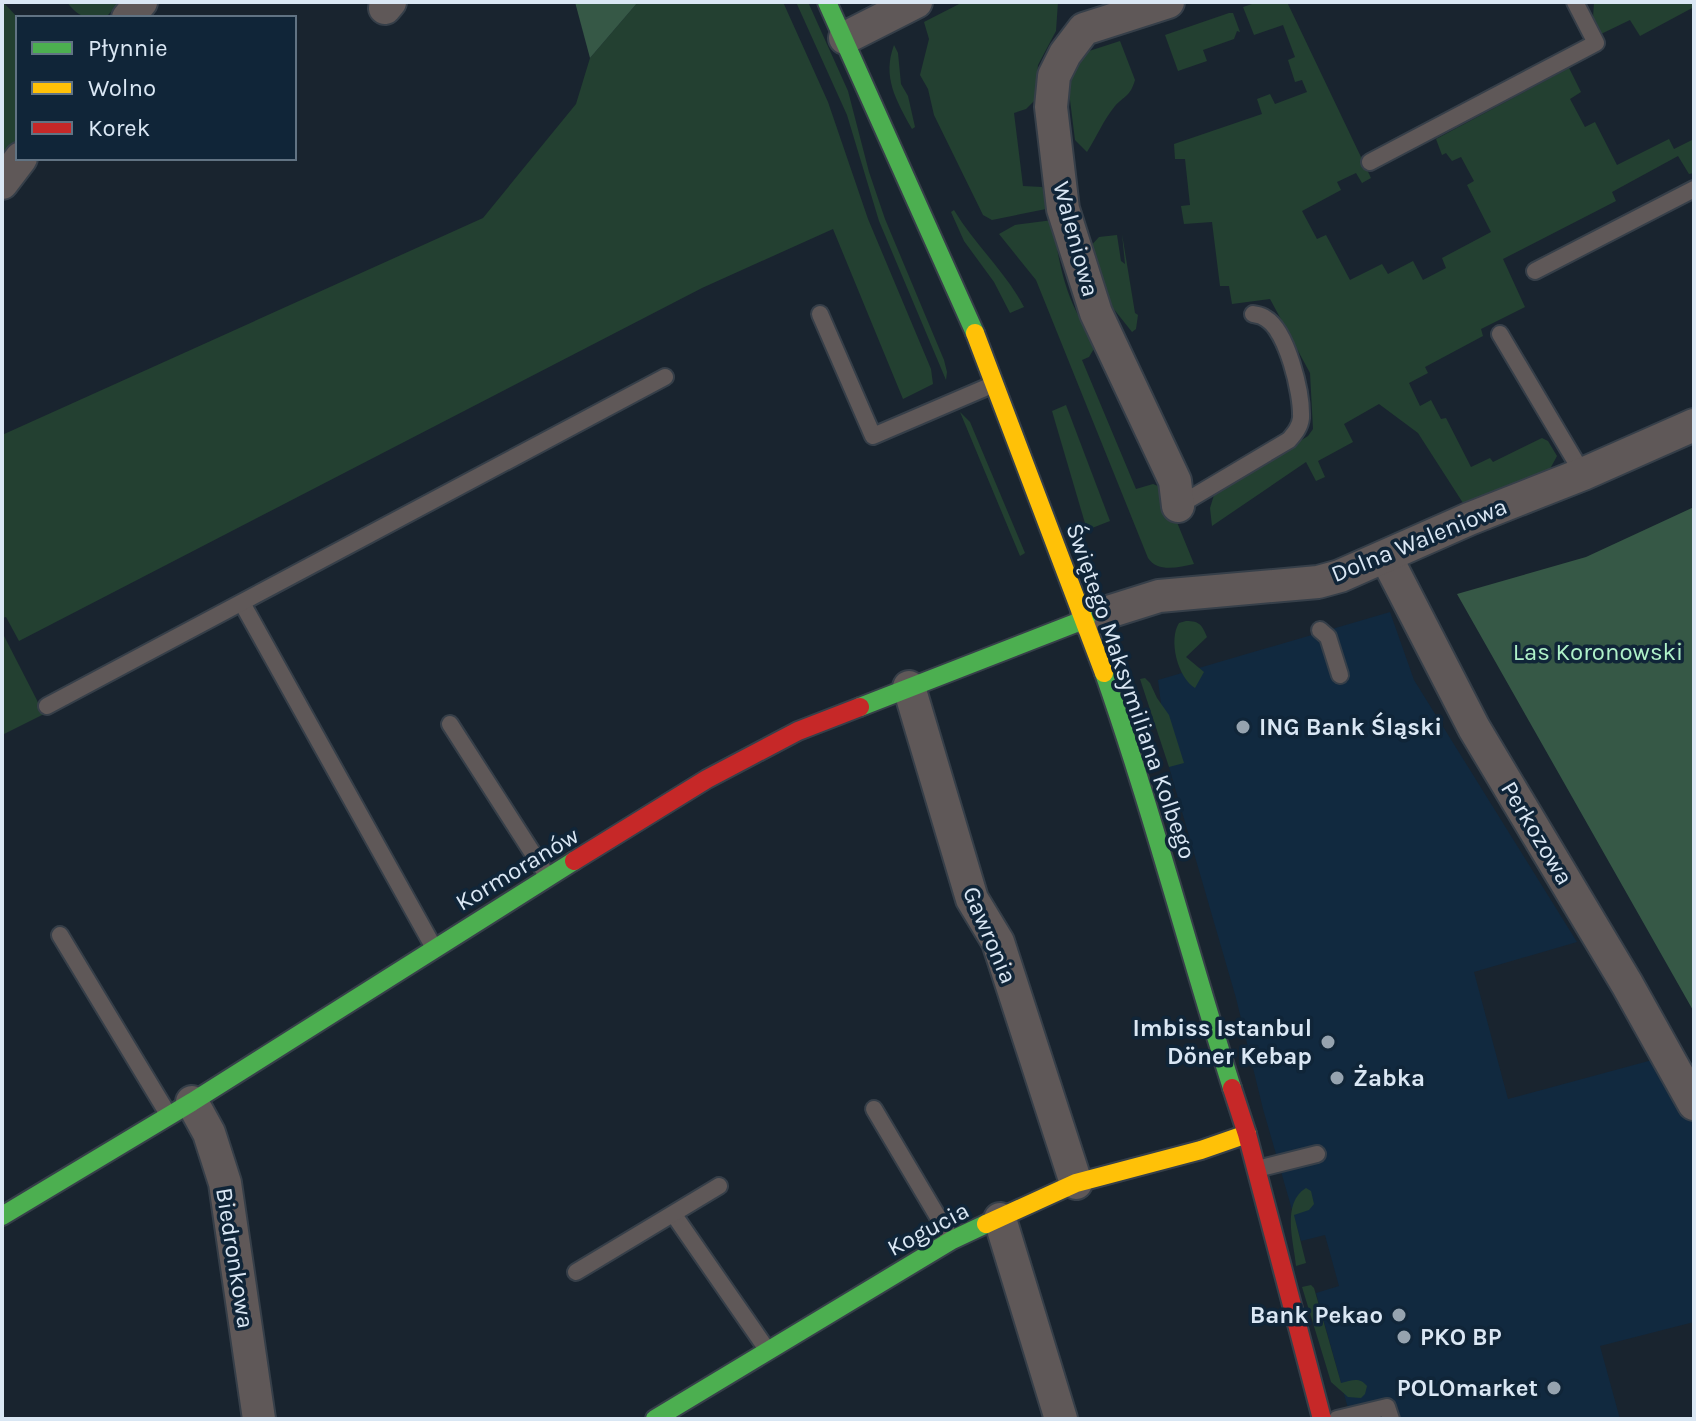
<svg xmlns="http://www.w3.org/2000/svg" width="1696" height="1421" font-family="Karla,sans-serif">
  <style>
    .built { fill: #11293f }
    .green { fill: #234031 }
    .forest { fill: #365846 }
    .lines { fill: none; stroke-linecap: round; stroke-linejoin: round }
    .lane-casing { stroke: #363f49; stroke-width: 20 }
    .street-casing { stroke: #363f49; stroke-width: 36 }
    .fast-casing { stroke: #363f49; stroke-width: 22 }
    .slow-casing { stroke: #363f49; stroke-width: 22 }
    .jam-casing { stroke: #363f49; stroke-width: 22 }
    .lane { stroke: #5f5858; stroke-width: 16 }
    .street { stroke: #5f5858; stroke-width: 32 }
    .fast { stroke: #4caf50; stroke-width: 18 }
    .slow { stroke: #ffc107; stroke-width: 18 }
    .jam { stroke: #c62828; stroke-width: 18 }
    .poi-dot { fill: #96a3af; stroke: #102538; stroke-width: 3 }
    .labels { text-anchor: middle; stroke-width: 7; stroke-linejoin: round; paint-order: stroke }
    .street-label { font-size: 24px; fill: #dae7f4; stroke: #102538 }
    .park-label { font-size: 24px; fill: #aff1c9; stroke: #102538 }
    .poi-label { font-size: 24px; font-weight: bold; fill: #dae7f4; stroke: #102538; text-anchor: start }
  </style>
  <rect width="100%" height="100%" fill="#19242f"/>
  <!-- built -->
  <polygon class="built" points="1390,612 1414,680 1577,942 1474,972 1508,1099 1667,1056 1694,1104 1694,1322 1600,1346 1620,1419 1351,1419 1316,1293 1339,1286 1325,1235 1301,1241 1263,1109 1236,998 1169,767 1158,680"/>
  <!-- green -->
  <g class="green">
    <polygon points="3,2 18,18 18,141 2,162"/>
    <path d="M67,2H120L108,15C90,21 78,18 67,2Z"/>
    <polygon points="638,2 783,2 828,102 868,219 931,369 933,384 903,399 833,229 702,288 19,641 6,617 2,618 2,435 483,218 576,104 590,58"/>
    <polygon points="796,2 808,2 848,91 869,172 885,219 944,360 947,372 946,380 879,221 847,115"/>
    <polygon points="963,2 1058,2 1056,31 1038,65 1035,100 1026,109 1014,113 1023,186 1042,187 1051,208 992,220 983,215 934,115 928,89 920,75 929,39 924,22"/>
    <polygon points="1258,2 1287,2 1371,178 1362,183 1356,173 1337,182 1341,190 1302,211 1317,239 1326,235 1350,280 1382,264 1388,274 1413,261 1423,280 1446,268 1442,258 1491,232 1467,185 1474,181 1461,157 1452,161 1446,153 1442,155 1436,139 1569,68 1581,92 1570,99 1585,127 1595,122 1617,165 1669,139 1674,149 1694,139 1694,173 1689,174 1678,156 1612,192 1616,201 1503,259 1525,307 1481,329 1483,336 1425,367 1428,373 1409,383 1420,406 1431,400 1441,419 1446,418 1471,467 1490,458 1493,462 1542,438 1548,441 1557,456 1550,469 1463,503 1418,433 1379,404 1344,424 1353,442 1318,461 1325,477 1316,481 1306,462 1212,526 1210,508 1214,495 1308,436 1313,429 1310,373 1270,299 1232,304 1229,286 1220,286 1212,222 1184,224 1181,206 1190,205 1185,159 1175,159 1174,144 1262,114 1257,99 1270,94 1275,104 1307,92 1302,80 1295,82 1288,60 1295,57 1283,25 1254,35 1243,7"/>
    <polygon points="1594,2 1694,2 1694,7 1640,36 1630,20 1601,34 1593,18"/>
    <polygon points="1229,13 1233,13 1240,32 1237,31 1234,39 1203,50 1207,61 1178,71 1165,35"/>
    <path d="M1120,41L1135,80C1130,97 1125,95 1115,106C1104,119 1096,138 1087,152L1075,140L1068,84L1080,60L1089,51Z"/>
    <path d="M894,45L898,53L901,84L908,96L915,127L912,129C896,100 882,77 894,45Z"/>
    <path d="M954,210C975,245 1005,271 1024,307L1010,313L994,282L964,241L951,212Z"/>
    <path d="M1053,220C1057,252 1062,283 1077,313C1082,325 1091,334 1095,347L1089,357L1082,360L1136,489L1153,484L1163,488L1194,564C1179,567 1158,573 1148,558L1036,280L999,234L1015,225Z"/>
    <polygon points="1122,234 1135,313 1138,315 1136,329 1132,332 1105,298 1089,248 1099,237 1117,235 1121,261 1125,264"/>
    <polygon points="1066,405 1110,521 1087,530 1052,411"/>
    <polygon points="960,412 970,422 1025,553 1020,556"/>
    <path d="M1186,621C1200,621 1202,625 1207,637L1186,657L1204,672L1195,688C1178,678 1168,640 1179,623Z"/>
    <polygon points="2,632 44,714 2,735"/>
    <polygon points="1145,678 1150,683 1157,698 1169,715 1184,763 1169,767 1140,679"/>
    <path d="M1306,1188L1311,1191L1314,1204L1309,1210L1294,1215L1306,1263L1296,1266C1294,1242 1281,1203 1306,1188Z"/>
    <path d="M1311,1285L1314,1288L1341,1383C1351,1381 1359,1376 1367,1386L1365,1394L1361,1398L1348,1397L1331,1382L1302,1287Z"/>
  </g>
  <!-- forest -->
  <g class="forest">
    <polygon points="575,2 638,2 590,58"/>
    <polygon points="1694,507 1694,1012 1457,594 1586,557"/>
  </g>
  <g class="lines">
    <defs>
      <g id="lane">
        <polyline points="1370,162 1596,43 1575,2"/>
        <polyline points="1535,271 1694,189"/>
        <polyline points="820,314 873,436 992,385"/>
        <polyline points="1500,334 1583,474"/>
        <path d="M1178,506L1289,440C1295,433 1300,427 1301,418C1302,393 1287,330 1265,318C1261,315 1257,315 1253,314"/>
        <polyline points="242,603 433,946"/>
        <polyline points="1320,630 1328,637 1340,675"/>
        <polyline points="47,706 665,377"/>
        <polyline points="450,724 548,877"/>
        <polyline points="60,935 168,1114"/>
        <polyline points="874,1109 951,1239"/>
        <polyline points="1257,1169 1317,1154"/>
        <polyline points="674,1215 766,1348"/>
        <polyline points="576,1272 719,1186"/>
        <polyline points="1337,1419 1387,1407 1391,1419"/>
      </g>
      <g id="street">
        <polyline points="1168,2 1084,29 1065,54 1054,76 1051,107 1063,209 1096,313 1175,481 1178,506"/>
        <polyline points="385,8 390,2"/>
        <polyline points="128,18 141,2"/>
        <polyline points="845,38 916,2"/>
        <polyline points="2,183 21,158"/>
        <polyline points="1386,557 1474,728 1627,984 1694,1104"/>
        <polyline points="1086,619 1159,596 1318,582 1340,576 1469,519 1583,474 1694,425"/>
        <polyline points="909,687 972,899 998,942 1076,1183"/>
        <polyline points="192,1102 209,1133 225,1183 259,1419"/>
        <polyline points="1000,1219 1061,1419"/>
      </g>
      <g id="fast">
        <polyline points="827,2 975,333"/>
        <path d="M1104,673C1152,810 1188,950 1232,1088"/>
        <polyline points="860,707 1086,619"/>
        <polyline points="2,1216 192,1102 574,861"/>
        <polyline points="655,1419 952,1240 986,1224"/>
      </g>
      <g id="slow">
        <polyline points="975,333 1104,673"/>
        <polyline points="986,1224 1076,1183 1201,1150 1247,1134"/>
      </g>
      <g id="jam">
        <polyline points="574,861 707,779 798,731 860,707"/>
        <polyline points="1232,1088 1247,1134 1322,1419"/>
      </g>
    </defs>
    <!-- lane casing -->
    <use href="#lane" class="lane-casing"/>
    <!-- street casing -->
    <use href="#street" class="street-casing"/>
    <!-- fast casing -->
    <use href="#fast" class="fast-casing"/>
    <!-- slow casing -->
    <use href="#slow" class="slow-casing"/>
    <!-- jam casing -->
    <use href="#jam" class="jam-casing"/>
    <!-- lane -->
    <use href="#lane" class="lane"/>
    <!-- street -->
    <use href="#street" class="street"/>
    <!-- fast -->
    <use href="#fast" class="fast"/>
    <!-- slow -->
    <use href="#slow" class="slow"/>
    <!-- jam -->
    <use href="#jam" class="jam"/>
  </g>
  <!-- markers -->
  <g class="poi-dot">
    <circle cx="1243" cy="727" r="8"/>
    <circle cx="1328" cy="1042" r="8"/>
    <circle cx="1337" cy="1078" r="8"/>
    <circle cx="1399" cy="1315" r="8"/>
    <circle cx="1404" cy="1337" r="8"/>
    <circle cx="1554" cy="1388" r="8"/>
  </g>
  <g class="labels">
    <!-- street labels -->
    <g class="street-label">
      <text transform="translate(1076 239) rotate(75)" y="8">Waleniowa</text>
      <text transform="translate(1419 540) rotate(-22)" y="8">Dolna Waleniowa</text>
      <text transform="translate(1131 691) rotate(71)" y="8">Świętego Maksymiliana Kolbego</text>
      <text transform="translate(1537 833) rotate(59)" y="8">Perkozowa</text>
      <text transform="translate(517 869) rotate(-31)" y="8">Kormoranów</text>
      <text transform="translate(990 935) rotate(67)" y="8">Gawronia</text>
      <text transform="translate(928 1229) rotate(-28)" y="8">Kogucia</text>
      <text transform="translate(235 1258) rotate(81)" y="8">Biedronkowa</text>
    </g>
    <!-- park labels -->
    <g class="park-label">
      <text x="1598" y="660">Las Koronowski</text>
    </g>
    <!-- poi labels -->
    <g class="poi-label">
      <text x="1259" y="735">ING Bank Śląski</text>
      <text x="1312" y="1036" text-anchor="end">Imbiss Istanbul<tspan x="1312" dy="28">Döner Kebap</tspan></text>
      <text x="1353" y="1086">Żabka</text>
      <text x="1383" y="1323" text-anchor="end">Bank Pekao</text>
      <text x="1420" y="1345">PKO BP</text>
      <text x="1538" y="1396" text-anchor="end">POLOmarket</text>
    </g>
  </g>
  <!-- border -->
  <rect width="1696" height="1421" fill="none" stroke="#dae7f4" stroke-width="8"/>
  <!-- legend -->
  <rect x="16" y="16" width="280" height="144" fill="#102538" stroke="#617383" stroke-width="2"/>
  <rect x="32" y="42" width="40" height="12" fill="#4caf50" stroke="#617383" stroke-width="2"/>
  <text x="88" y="56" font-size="24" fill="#dae7f4">Płynnie</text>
  <rect x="32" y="82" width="40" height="12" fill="#ffc107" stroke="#617383" stroke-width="2"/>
  <text x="88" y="96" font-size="24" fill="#dae7f4">Wolno</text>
  <rect x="32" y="122" width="40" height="12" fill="#c62828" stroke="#617383" stroke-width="2"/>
  <text x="88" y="136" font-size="24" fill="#dae7f4">Korek</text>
</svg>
